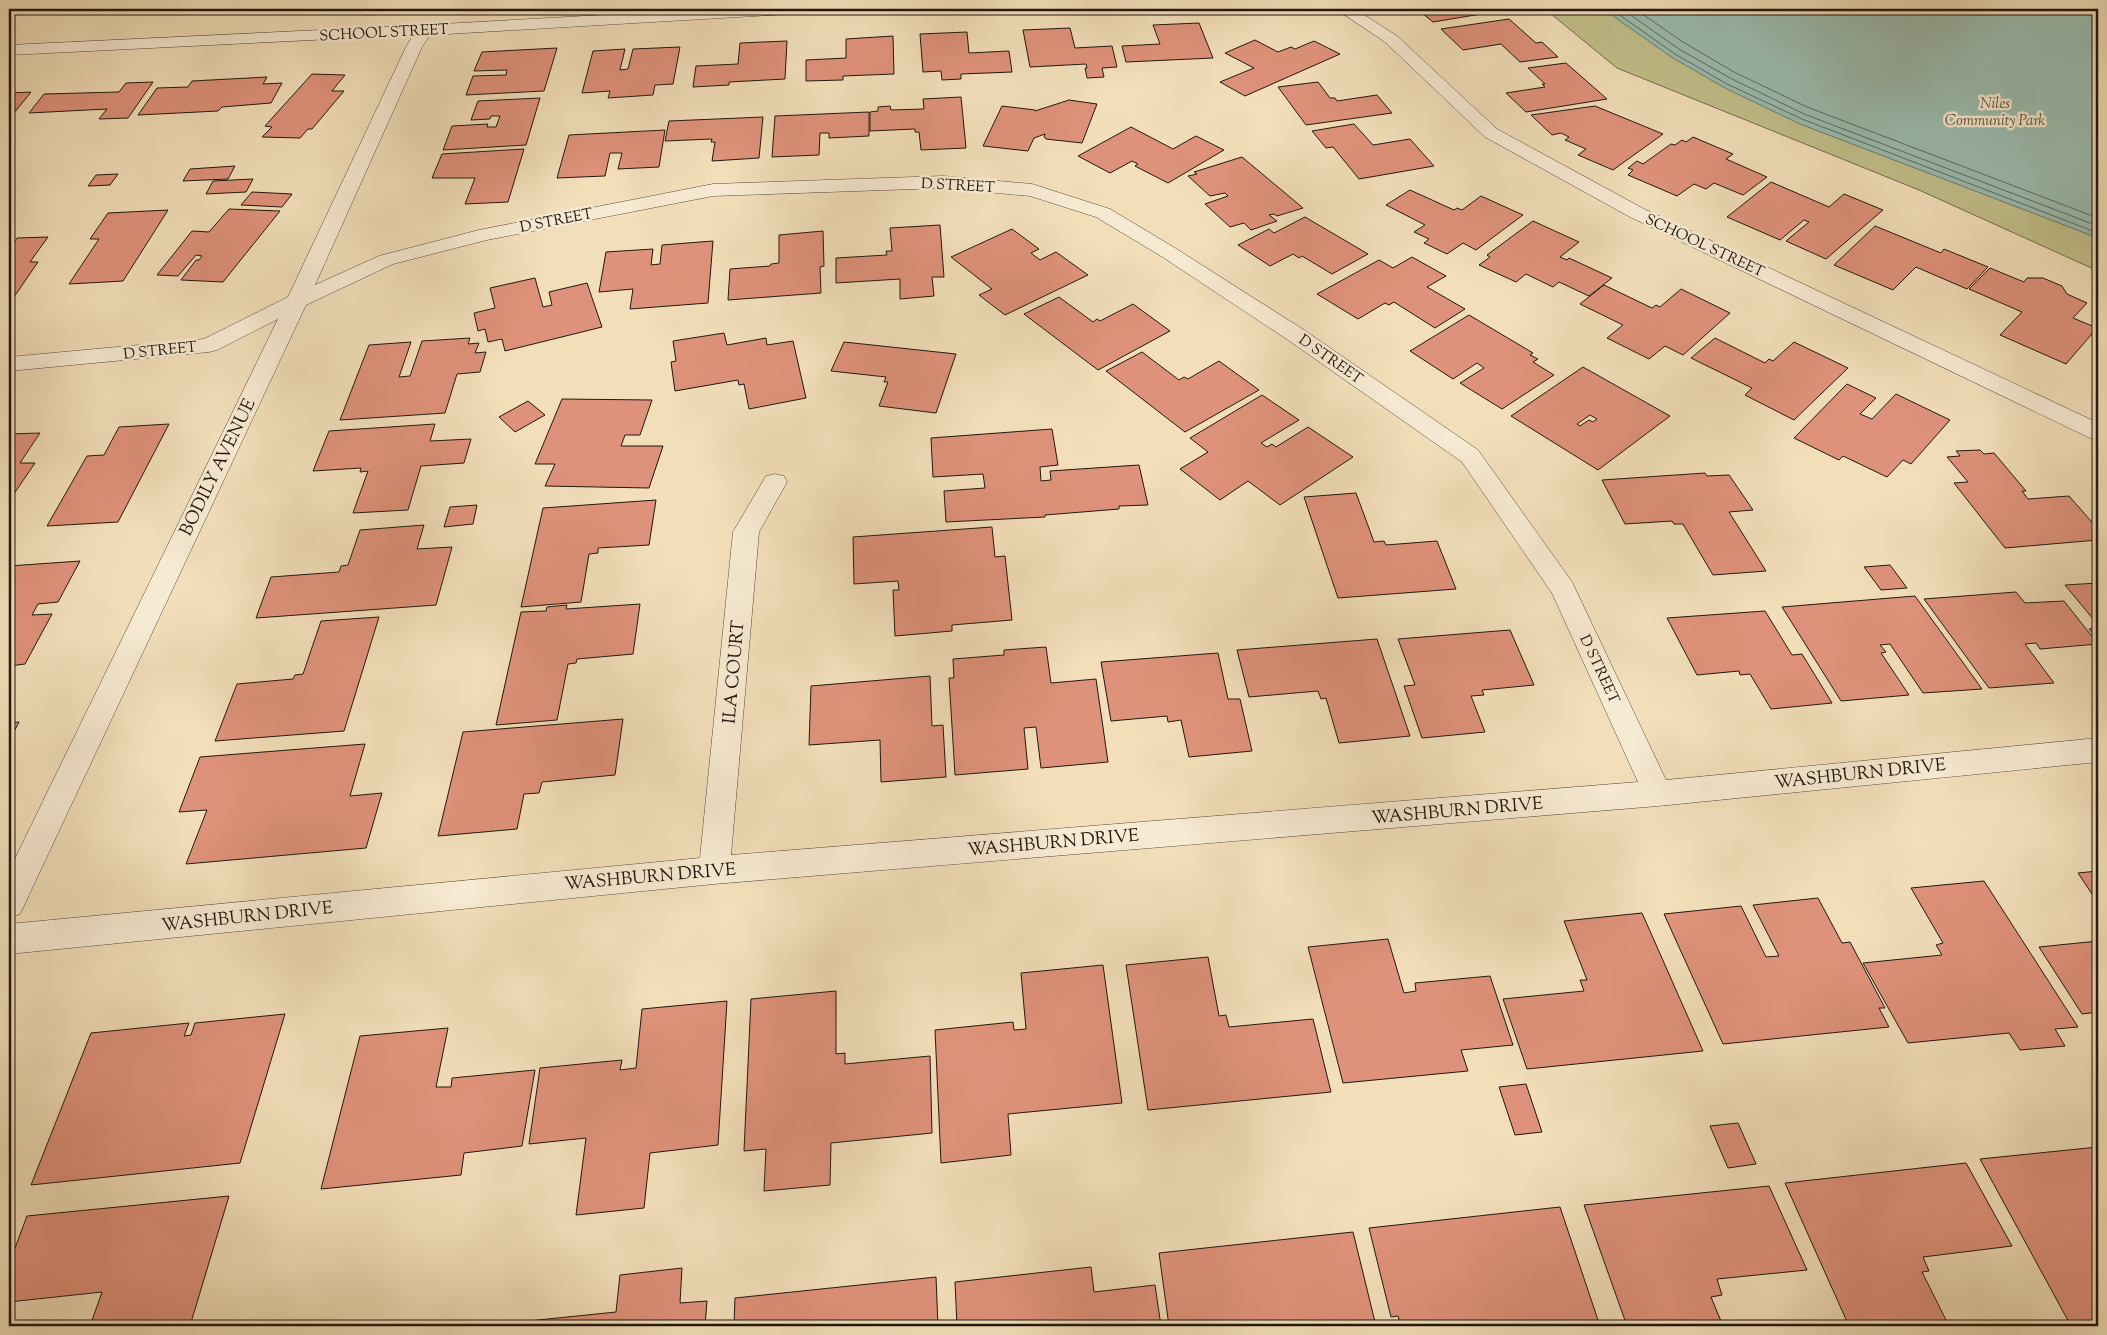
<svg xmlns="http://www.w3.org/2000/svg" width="2107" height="1335" font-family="'Sorts Mill Goudy',serif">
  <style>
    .green { fill: #c2c08b; stroke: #726c4d }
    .water { fill: #9bbdb0; stroke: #6a7b70 }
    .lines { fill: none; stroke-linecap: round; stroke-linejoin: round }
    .shore { stroke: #5e6a60; stroke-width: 1 }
    .building { fill: #df927b; stroke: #21170f; fill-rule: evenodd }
    .minor-casing { stroke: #55493a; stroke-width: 1 }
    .minor { fill: #f7ead2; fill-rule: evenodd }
    .labels { text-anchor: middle; stroke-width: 5; stroke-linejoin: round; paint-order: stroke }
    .far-street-label { font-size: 15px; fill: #21170f; stroke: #f7ead2 }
    .far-park-label { font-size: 15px; font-style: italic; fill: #59523a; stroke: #f7ead2 }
    .street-label { font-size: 18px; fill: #21170f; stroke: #f7ead2 }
  </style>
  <rect width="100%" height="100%" fill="#f2dfba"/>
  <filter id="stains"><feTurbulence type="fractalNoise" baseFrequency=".004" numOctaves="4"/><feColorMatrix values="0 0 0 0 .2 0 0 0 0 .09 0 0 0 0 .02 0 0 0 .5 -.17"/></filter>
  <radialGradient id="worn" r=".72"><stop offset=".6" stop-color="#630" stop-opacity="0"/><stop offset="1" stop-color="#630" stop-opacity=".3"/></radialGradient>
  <!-- green -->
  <g class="green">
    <polygon points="375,9 513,9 366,15"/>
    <polygon points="1545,9 2098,9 2098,271 1919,190 1617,68"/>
  </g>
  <!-- water -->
  <polygon class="water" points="1603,9 2098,9 2098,238 1800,124 1725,88 1673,58"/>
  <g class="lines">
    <!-- shore -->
    <g class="shore">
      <polyline points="1611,9 1675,54 1727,84 1802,119 2098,233"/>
      <polyline points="1622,9 1679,49 1730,78 1804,114 2098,226"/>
      <polyline points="1635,9 1683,42 1734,72 1807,107 2098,218"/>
    </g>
  </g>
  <!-- building -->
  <g class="building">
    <polygon points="1417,9 1511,9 1433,22"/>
    <polygon points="1509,19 1536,43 1542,42 1558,57 1520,62 1501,44 1463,50 1441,29"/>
    <polygon points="1199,23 1213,58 1126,62 1122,46 1160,44 1153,25"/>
    <polygon points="1070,28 1075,48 1112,46 1117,67 1102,68 1104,77 1087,78 1085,68 1087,68 1086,64 1030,67 1023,30"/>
    <polygon points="967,32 969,53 1009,51 1012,72 961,74 961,79 942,80 941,71 923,72 920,34"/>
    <polygon points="893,36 894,74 843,76 843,80 806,81 806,60 846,58 846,39"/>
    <polygon points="1255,40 1278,52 1291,47 1295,49 1314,41 1340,54 1245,96 1220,82 1254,68 1225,53"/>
    <polygon points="787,41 785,79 729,82 729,85 693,87 696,66 738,64 740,43"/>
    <polygon points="680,47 673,84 655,85 653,95 608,98 610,91 582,93 593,51 625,49 620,70 628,69 633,49"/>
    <polygon points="557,48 544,91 466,95 473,76 506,75 507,70 474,71 482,52"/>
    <polygon points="1566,63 1607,99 1526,112 1506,93 1545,87 1542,84 1545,84 1528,68"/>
    <polygon points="312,74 345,75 332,91 344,91 312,129 308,129 300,138 262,137 272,127 265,126"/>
    <polygon points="267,77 263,84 282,83 271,103 222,107 218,111 138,115 157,88 188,87 192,81"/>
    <polygon points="153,82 128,118 99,119 107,109 29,113 44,94 119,92 126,83"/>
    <polygon points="1318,82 1330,98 1335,98 1337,101 1377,95 1392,113 1306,125 1278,87"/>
    <polygon points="31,92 14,113 9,113 9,93"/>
    <polygon points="961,97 966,148 921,150 919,132 915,132 915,129 870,131 870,112 878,111 878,107 890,106 891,110 924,109 923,99"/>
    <polygon points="540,98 526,145 443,150 452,126 488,124 487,127 496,127 500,116 491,116 490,119 471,120 478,101"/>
    <polygon points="1069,100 1097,104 1082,143 1046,139 1044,137 1045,134 1034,138 1028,151 983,146 1002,106 1035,110 1035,111"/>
    <polygon points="1595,106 1663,134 1613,170 1578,155 1586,149 1565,140 1569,137 1561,133 1552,135 1531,115"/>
    <polygon points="869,112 869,136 829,138 829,133 820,133 819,155 772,157 775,116"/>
    <polygon points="763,117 759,158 712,161 715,142 711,142 712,139 665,141 669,121"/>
    <polygon points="1354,124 1373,145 1410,139 1434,166 1359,179 1333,147 1326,148 1312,131"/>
    <polygon points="1131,127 1173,149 1196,136 1224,150 1168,183 1135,166 1138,164 1132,161 1110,173 1078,156"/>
    <polygon points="665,130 659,167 618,169 622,153 610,153 605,176 557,178 569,135"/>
    <polygon points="1693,137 1733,154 1726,159 1767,177 1743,195 1714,183 1706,189 1694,184 1677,196 1628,175 1633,170 1628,168 1637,161 1643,164 1671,144 1675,145 1682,140 1686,142"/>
    <polygon points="524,149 508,202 465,204 475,178 432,178 442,154"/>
    <polygon points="1242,157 1303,208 1277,216 1274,214 1269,215 1277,221 1251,230 1244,223 1230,227 1205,204 1228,196 1225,193 1210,196 1188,176 1197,174 1194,172"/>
    <polygon points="235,166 228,179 183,181 190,169"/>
    <polygon points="118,174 110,185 88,186 96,175"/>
    <polygon points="253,179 246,192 206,194 213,181"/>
    <polygon points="1771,182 1829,207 1844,194 1883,210 1826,259 1786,241 1809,222 1804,220 1780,240 1727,217"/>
    <polygon points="1410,190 1454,210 1457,208 1462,210 1481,196 1523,215 1476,250 1463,243 1447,254 1424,243 1429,239 1414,232 1425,225 1386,205"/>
    <polygon points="252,192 292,194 282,207 241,205"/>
    <polygon points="229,209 280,211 223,282 181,280 196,260 199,260 202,256 196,255 178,276 157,275 192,231 209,232"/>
    <polygon points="168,210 123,281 69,284 99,239 90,239 108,213"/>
    <polygon points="1305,217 1368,254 1332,274 1302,256 1299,258 1293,254 1270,266 1238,245 1269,229 1274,233"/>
    <polygon points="1533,221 1579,242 1560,257 1567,260 1569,258 1612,278 1589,296 1559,282 1553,287 1526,274 1516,282 1479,265 1490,257 1487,255"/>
    <polygon points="940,225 944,277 932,277 934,296 900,299 900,279 836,283 836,258 887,255 886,251 892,251 890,228"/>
    <polygon points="1875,226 1941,253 1944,249 1988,267 1967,289 1916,267 1893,290 1834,265"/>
    <polygon points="1012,229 1039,249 1031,253 1040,260 1056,252 1088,275 1005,315 979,295 992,289 951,257"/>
    <polygon points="823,231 824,266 820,267 821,293 728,300 730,269 770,266 771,264 779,263 779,235"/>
    <polygon points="48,237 30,262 38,262 14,297 9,297 9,250 17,238"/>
    <polygon points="713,241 708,303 630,309 633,289 599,292 606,252 653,249 651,265 660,264 662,245"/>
    <polygon points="1412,257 1446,276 1427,287 1465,309 1435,328 1394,302 1389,305 1385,303 1358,319 1317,294 1379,260 1393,268"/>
    <polygon points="1990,268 2024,282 2027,278 2043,278 2062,286 2067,294 2087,303 2073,318 2097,328 2066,364 2000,335 2022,312 1969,289"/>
    <polygon points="535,278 543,307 552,305 549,292 587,283 602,327 505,351 502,339 488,342 485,329 478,331 474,313 495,308 490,288"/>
    <polygon points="1604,285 1652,308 1656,305 1660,307 1681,289 1730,313 1683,355 1665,346 1649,359 1607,338 1623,325 1580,304"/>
    <polygon points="1059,297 1093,322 1097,319 1100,321 1133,304 1170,331 1098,370 1024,314"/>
    <polygon points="1469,315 1533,353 1530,355 1538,359 1533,362 1554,375 1502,409 1460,383 1484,368 1477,363 1453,379 1410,351"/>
    <polygon points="724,333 727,345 766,338 767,345 793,341 806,398 749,409 744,384 739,385 738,380 675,391 671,362 676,361 673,341"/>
    <polygon points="470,338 468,344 479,343 475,353 486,352 480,372 457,374 445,413 340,420 369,345 411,342 399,377 410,376 422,341"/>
    <polygon points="1715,338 1765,363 1769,359 1773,361 1794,342 1848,368 1794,420 1745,395 1752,388 1691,358"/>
    <polygon points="844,342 956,354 936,413 879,406 888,382 884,382 886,377 831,371"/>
    <polygon points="1142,352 1179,380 1184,377 1188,379 1219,361 1259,390 1185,432 1106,371"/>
    <path d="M1583,367L1670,416L1598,470L1511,416ZM1590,415L1597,419L1593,422L1589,420L1580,426L1577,424Z"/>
    <polygon points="1847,384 1876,398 1860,414 1872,419 1896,394 1950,420 1911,464 1903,460 1887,477 1843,456 1839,460 1794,438"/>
    <polygon points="1262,395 1299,420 1261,443 1267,447 1272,444 1276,447 1308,427 1353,457 1280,505 1248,481 1220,500 1180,469 1208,452 1190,438"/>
    <polygon points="562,399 652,400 640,435 625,435 621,446 663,446 649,488 545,486 555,464 535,464"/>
    <polygon points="528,401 545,415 515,432 499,417"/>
    <polygon points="169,424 118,522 47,526 87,456 104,455 119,427"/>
    <polygon points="435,424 430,441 471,439 464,463 421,466 408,510 353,513 368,471 360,472 361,468 313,471 329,431"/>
    <polygon points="1052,429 1058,465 1040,467 1041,481 1051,480 1050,471 1139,465 1148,505 1119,506 1119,509 1045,515 1045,517 946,522 944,491 985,488 983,474 933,477 931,438"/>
    <polygon points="40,433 20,463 35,463 9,501 9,434"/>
    <polygon points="1980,450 1984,454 1994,453 2026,491 2022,491 2028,499 2069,496 2098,529 2098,540 2005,548 1954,483 1968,482 1947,457 1960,456 1956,451"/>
    <polygon points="1705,473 1707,476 1729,475 1753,510 1729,512 1766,571 1713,575 1683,524 1674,524 1672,521 1625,524 1602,480"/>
    <polygon points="1356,493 1374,542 1384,541 1386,545 1437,541 1456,589 1338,598 1304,497"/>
    <polygon points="656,500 649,545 598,548 598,553 589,554 581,602 521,607 543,508"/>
    <polygon points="477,505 473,524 444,527 450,507"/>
    <polygon points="424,525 417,549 452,547 436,605 256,618 271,577 339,572 341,566 348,565 360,530"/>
    <polygon points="992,527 995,557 1005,556 1012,620 952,625 952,631 895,636 893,590 899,590 898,581 854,584 853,537"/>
    <polygon points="80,561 58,602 38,604 32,615 52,614 25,664 9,666 9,566"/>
    <polygon points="1890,565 1907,588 1881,590 1864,567"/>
    <polygon points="2098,583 2098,625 2065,585"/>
    <polygon points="2016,592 2025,603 2064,601 2098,644 2040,649 2036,643 2025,644 2054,683 1989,688 1924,599"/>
    <polygon points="1915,596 1982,689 1923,693 1890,644 1880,645 1886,652 1881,653 1909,695 1841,701 1782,607"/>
    <polygon points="640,604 633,654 577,659 576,663 568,664 557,720 496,725 521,612 546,611 547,607 567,605 566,609"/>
    <polygon points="1765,611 1792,655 1802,654 1832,703 1771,709 1750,674 1740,675 1739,671 1697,675 1667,618"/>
    <polygon points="379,617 344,731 215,741 237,684 293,679 295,675 303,674 321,621"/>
    <polygon points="2098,628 2098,640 2089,629"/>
    <polygon points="1510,630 1534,685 1482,690 1484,695 1471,696 1485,732 1422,738 1404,686 1415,685 1398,639"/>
    <polygon points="1377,639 1410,736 1339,743 1326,698 1321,699 1318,691 1249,697 1237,650"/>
    <polygon points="1046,647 1051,683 1096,679 1108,762 1041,768 1036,727 1024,728 1028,769 955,775 949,678 954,678 953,659 1004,655 1004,650"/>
    <polygon points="1218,653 1228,699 1240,699 1252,751 1189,757 1181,720 1168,722 1167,716 1111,721 1101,662"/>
    <polygon points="930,676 932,726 943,725 946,777 881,782 880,740 809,745 811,686"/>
    <polygon points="623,719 615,775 542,782 539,793 524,794 517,829 438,836 463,732"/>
    <polygon points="19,722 9,741 9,723"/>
    <polygon points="365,744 350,796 382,793 366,848 186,864 207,810 179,812 200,757"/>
    <polygon points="2098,871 2098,903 2078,873"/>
    <polygon points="1984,881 2078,1027 2055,1029 2065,1046 2020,1050 2009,1033 1908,1043 1863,963 1942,955 1936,945 1943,943 1911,888"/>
    <polygon points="1818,898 1842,943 1850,942 1885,1008 1879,1008 1889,1027 1723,1044 1664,914 1741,906 1766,957 1779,956 1753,905"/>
    <polygon points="1642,913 1703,1051 1527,1069 1503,999 1584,991 1580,980 1587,980 1564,921"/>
    <polygon points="1388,939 1404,993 1416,991 1415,983 1490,976 1513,1045 1461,1050 1468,1071 1343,1083 1308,947"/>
    <polygon points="2098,941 2098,1012 2082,1014 2039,947"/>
    <polygon points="1208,957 1219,1016 1226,1015 1229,1027 1313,1019 1331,1092 1148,1110 1126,965"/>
    <polygon points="1103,965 1122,1103 1008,1114 1011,1155 941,1163 935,1030 1013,1022 1014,1030 1026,1029 1021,973"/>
    <polygon points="836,991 836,1054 845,1053 845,1064 930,1056 932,1133 831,1143 830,1185 764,1191 766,1149 744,1151 751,999"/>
    <polygon points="727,1001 718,1145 650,1153 644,1208 576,1215 586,1138 529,1144 540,1068 622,1060 620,1070 636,1068 642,1009"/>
    <polygon points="285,1014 240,1163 31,1185 91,1033 189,1023 184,1036 191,1035 195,1023"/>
    <polygon points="448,1028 436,1087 451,1087 452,1078 535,1070 522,1146 464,1153 461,1175 321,1189 360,1036"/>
    <polygon points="1526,1084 1542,1132 1515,1135 1499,1087"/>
    <polygon points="1738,1123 1756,1164 1728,1168 1710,1126"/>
    <polygon points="2098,1147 2098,1326 2071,1326 1980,1159"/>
    <polygon points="1966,1163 2012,1246 1923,1257 1929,1271 1922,1272 1949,1326 1849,1326 1785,1183"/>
    <polygon points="1769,1186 1807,1270 1717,1279 1722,1295 1711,1297 1723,1326 1627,1326 1584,1205"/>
    <polygon points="229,1196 190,1326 90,1326 102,1292 9,1302 9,1264 27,1216"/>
    <polygon points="1560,1207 1600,1326 1401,1326 1398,1316 1391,1317 1369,1228"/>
    <polygon points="1353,1232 1376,1326 1169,1326 1159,1253"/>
    <polygon points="1091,1267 1094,1292 1155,1285 1161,1326 957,1326 955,1282"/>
    <polygon points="682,1268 680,1303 707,1301 705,1326 499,1326 499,1324 616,1312 620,1275"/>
    <polygon points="936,1277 938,1326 734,1326 735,1298"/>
  </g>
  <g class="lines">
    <defs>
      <g id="minor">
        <polygon points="710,9 797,9 795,12 789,14 430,35 422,47 315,285 379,256 479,230 713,184 943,176 1032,184 1110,209 1175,248 1304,330 1478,450 1572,582 1666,780 2098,738 2098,762 1658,806 714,884 9,954 9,924 700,858 733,532 766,476 775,474 784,476 787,482 759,532 731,855 1638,782 1552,593 1462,462 1288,340 1161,256 1096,217 1030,196 943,188 713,196 487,240 393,264 306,305 20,914 9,918 9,871 278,319 217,350 209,352 9,371 9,357 204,339 288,297 406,47 413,35 9,55 9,45 425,25"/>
        <polygon points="1336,9 1355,9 1397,36 1497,129 1644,209 2098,423 2098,440 2090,438 1630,217 1485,137 1385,42"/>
      </g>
    </defs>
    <!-- minor casing -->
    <use href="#minor" class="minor-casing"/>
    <!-- minor -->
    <use href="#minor" class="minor"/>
  </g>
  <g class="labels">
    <!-- far-street labels -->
    <g class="far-street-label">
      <text transform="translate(384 32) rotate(-3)" y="5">SCHOOL STREET</text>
      <text transform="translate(958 185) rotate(3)" y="5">D STREET</text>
      <text transform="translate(556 220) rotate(-11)" y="5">D STREET</text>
      <text transform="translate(1705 245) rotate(25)" y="5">SCHOOL STREET</text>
      <text transform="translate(160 350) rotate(-6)" y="5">D STREET</text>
      <text transform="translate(1331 359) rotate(35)" y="5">D STREET</text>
      <text transform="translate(1600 669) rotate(65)" y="5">D STREET</text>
    </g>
    <!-- far-park labels -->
    <g class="far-park-label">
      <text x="1995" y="108">Niles<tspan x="1995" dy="17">Community Park</tspan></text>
    </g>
    <!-- street labels -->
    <g class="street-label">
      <text transform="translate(217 467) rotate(-64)" y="6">BODILY AVENUE</text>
      <text transform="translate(733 672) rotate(-85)" y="6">ILA COURT</text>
      <text transform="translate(1860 773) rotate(-6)" y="6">WASHBURN DRIVE</text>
      <text transform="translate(1457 810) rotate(-5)" y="6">WASHBURN DRIVE</text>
      <text transform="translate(1053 842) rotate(-5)" y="6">WASHBURN DRIVE</text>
      <text transform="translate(650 876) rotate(-5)" y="6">WASHBURN DRIVE</text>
      <text transform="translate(247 916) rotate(-6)" y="6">WASHBURN DRIVE</text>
    </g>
  </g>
  <!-- margin -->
  <rect width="2107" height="1335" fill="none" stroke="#f2dfba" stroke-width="30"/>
  <rect x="10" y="10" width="2087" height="1315" fill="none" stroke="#21170f" stroke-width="2.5"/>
  <rect x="15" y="15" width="2077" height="1305" fill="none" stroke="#21170f"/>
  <rect width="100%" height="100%" filter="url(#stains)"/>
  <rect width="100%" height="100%" fill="url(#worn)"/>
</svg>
